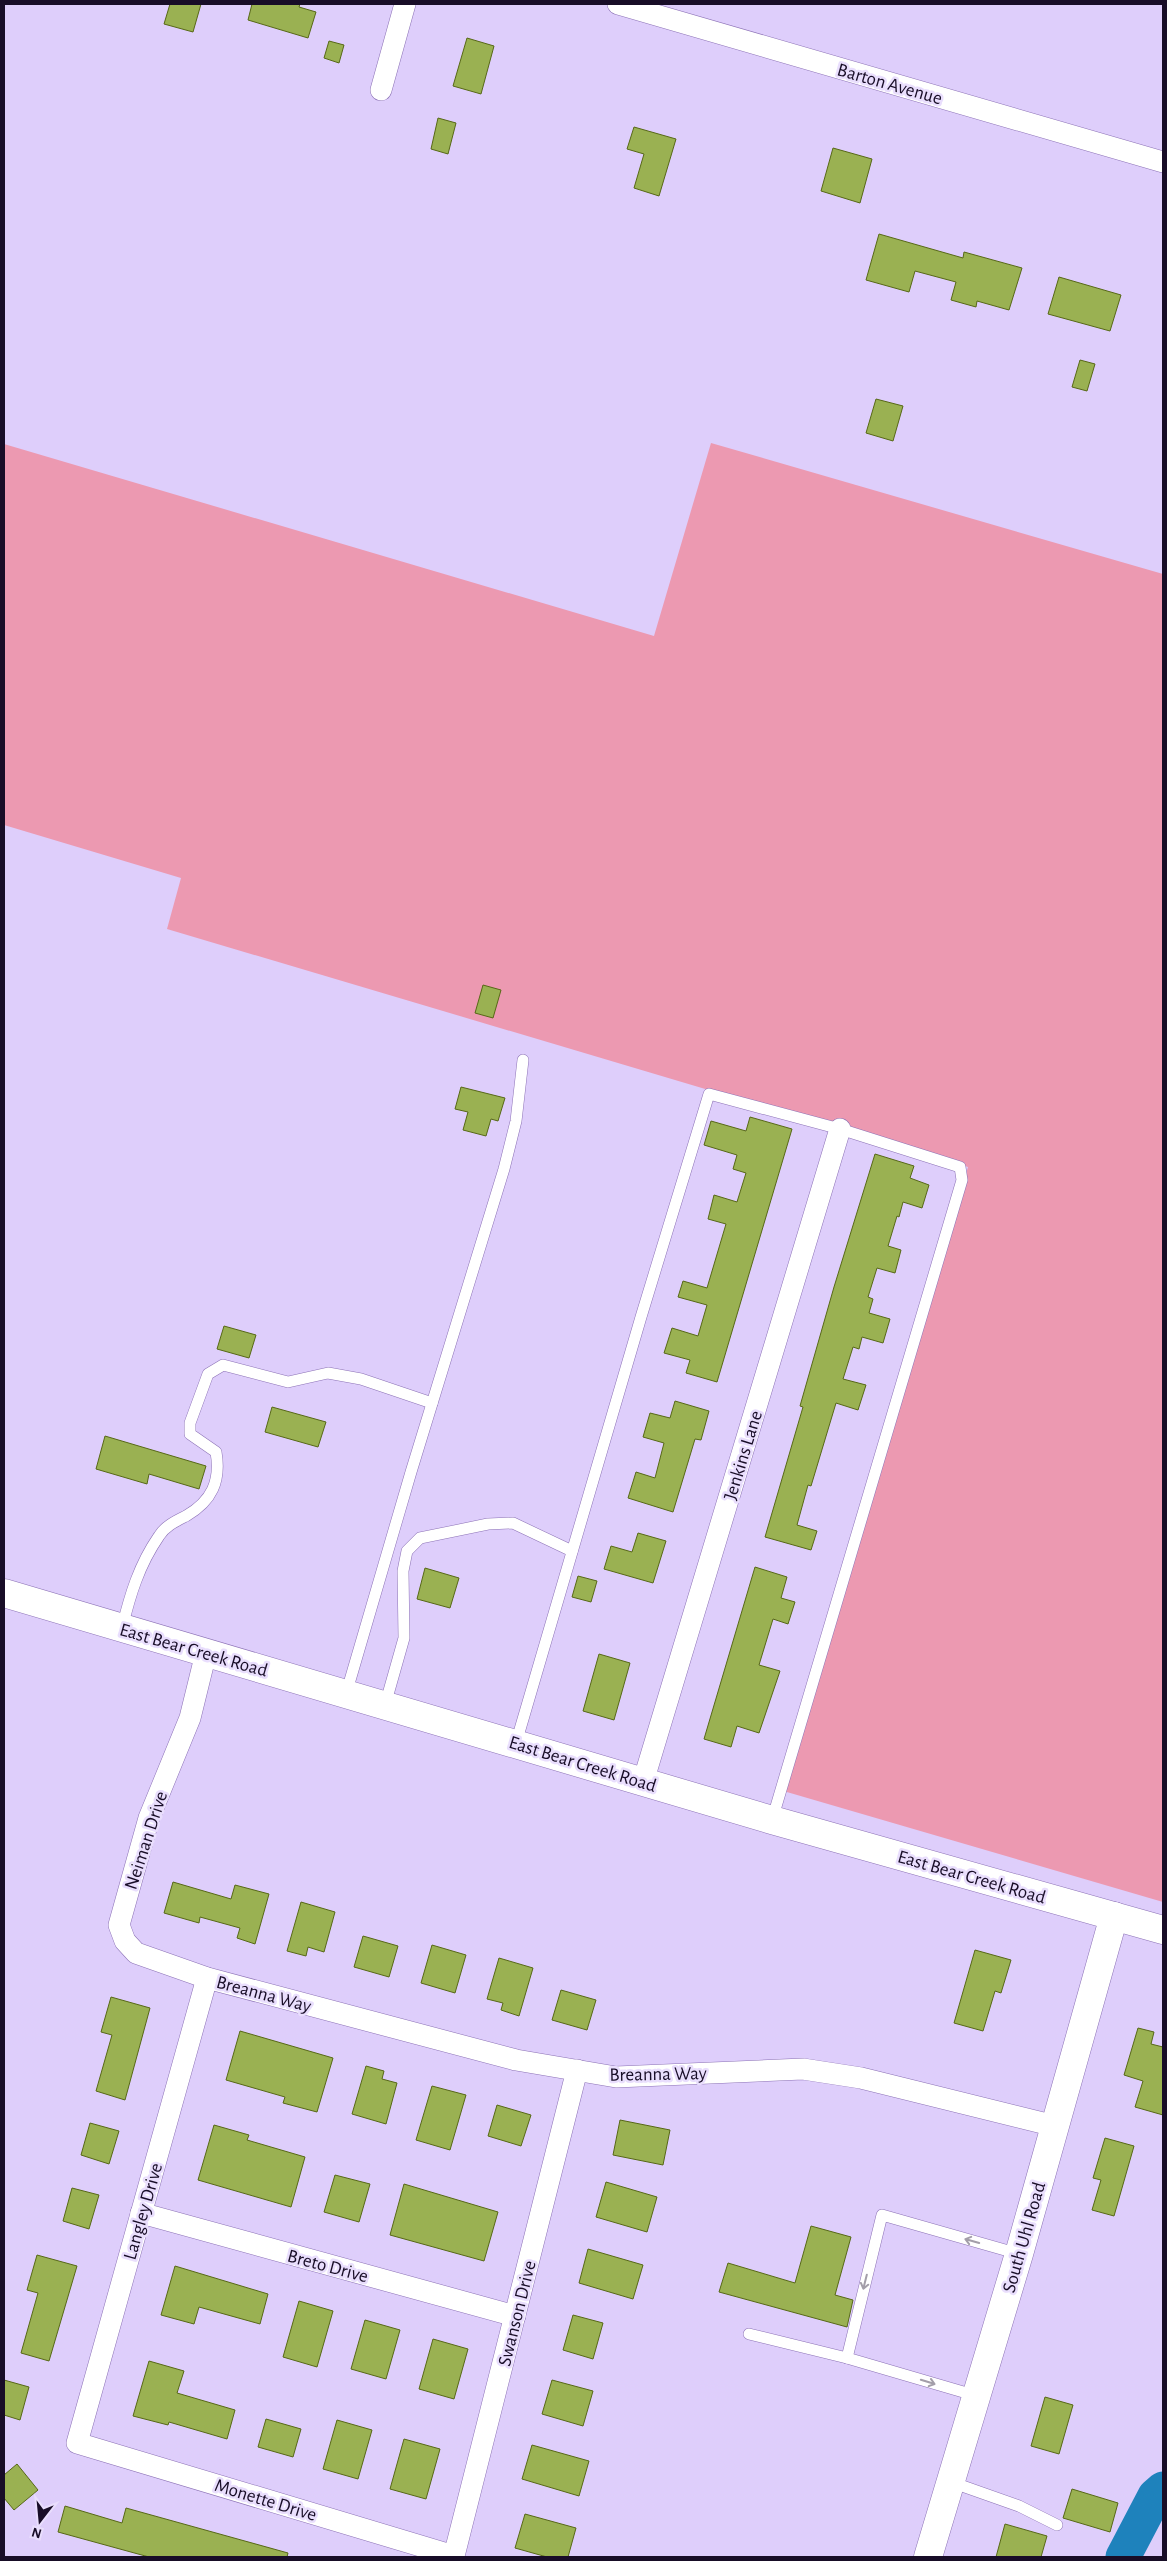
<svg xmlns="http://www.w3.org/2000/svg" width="1167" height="2561" font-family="'Alegreya Sans',sans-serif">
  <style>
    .green { fill: #ec99b1 }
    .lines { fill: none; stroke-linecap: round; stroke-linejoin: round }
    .river { stroke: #1e82bc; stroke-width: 35 }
    .building { fill: #9ab152; stroke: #576816 }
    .service-casing { stroke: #8c72b6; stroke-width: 12 }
    .minor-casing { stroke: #8c72b6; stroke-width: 22 }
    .secondary-casing { stroke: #8c72b6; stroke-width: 29 }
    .service { stroke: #fff; stroke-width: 11 }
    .minor { stroke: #fff; stroke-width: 21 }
    .secondary { stroke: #fff; stroke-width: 28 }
    .oneway { stroke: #a39ea9 }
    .labels { text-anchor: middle; stroke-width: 5; stroke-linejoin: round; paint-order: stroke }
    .street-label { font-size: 19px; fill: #180d27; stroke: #e9defd }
  </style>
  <rect width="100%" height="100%" fill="#decefb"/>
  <!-- green -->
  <polygon class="green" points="711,443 1163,574 1163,1902 780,1790 968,1167 167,929 181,878 4,825 4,444 654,636"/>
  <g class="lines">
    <!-- river -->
    <polyline class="river" points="1123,2557 1155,2496 1163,2489"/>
  </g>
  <!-- building -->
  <g class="building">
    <polygon points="170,4 201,4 193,32 164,24"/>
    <polygon points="252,4 300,4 299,7 316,12 308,38 248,20"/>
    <polygon points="467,38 494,46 481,94 453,86"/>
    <polygon points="329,41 344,45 339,63 324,58"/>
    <polygon points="438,118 456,123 448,154 431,149"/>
    <polygon points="634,127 676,139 659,196 634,188 644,154 627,149"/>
    <polygon points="833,148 872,159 860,203 821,191"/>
    <polygon points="879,234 963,258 964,252 1022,268 1009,310 977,301 976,307 951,300 956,282 915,271 909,292 866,280"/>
    <polygon points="1059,277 1121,295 1110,331 1048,314"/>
    <polygon points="1080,360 1095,364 1087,391 1072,387"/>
    <polygon points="876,399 903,406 893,441 866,433"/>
    <polygon points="483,985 501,990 493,1018 475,1013"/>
    <polygon points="461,1087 505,1098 498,1121 491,1119 486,1136 463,1130 468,1112 455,1109"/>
    <polygon points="750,1117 792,1129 717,1382 686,1373 690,1360 664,1353 672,1328 698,1336 707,1305 678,1297 683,1281 707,1288 726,1224 708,1219 714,1195 737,1202 746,1173 733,1169 737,1155 704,1145 711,1121 746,1131"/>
    <polygon points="875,1154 914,1166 910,1178 929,1185 922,1208 903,1202 899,1217 897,1216 888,1246 901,1250 895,1273 877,1268 868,1297 873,1299 869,1313 890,1319 883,1343 862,1337 859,1349 853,1347 843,1379 866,1385 858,1410 836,1403 811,1486 808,1485 797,1525 817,1531 811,1550 765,1537 803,1407 800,1406 834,1287"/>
    <polygon points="224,1326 256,1335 249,1358 217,1349"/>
    <polygon points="675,1401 709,1411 701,1440 695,1439 673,1512 628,1498 636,1472 655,1478 664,1443 643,1437 650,1413 670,1418"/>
    <polygon points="272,1407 326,1422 318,1447 265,1432"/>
    <polygon points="105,1436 206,1466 199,1489 149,1474 147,1484 96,1469"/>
    <polygon points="638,1533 666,1541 653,1583 604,1569 611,1546 632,1552"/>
    <polygon points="755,1567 787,1577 781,1598 795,1602 788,1624 773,1619 759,1665 780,1671 759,1733 737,1726 731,1747 704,1739"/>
    <polygon points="425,1568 459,1578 450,1608 417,1599"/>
    <polygon points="578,1576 597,1581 591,1602 572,1597"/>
    <polygon points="599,1654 630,1663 614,1720 583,1711"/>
    <polygon points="173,1882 231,1899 235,1885 269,1894 255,1944 237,1938 240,1928 200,1917 199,1923 164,1913"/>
    <polygon points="301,1902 335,1912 324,1952 308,1947 306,1956 287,1951"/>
    <polygon points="363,1936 398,1946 389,1977 354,1967"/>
    <polygon points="432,1945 466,1955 455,1993 421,1983"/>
    <polygon points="975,1950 1011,1960 1001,1993 995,1991 983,2031 954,2023"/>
    <polygon points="499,1958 533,1968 519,2016 501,2010 503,2003 487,1999"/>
    <polygon points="561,1990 596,2000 587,2030 552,2020"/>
    <polygon points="111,1997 150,2008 125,2100 96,2091 112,2035 101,2032"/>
    <polygon points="1138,2028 1154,2032 1151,2044 1163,2047 1163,2115 1135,2107 1143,2081 1124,2075"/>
    <polygon points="240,2031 333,2058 317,2112 283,2103 285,2097 226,2080"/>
    <polygon points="366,2066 384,2071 382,2079 397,2083 386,2124 352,2114"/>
    <polygon points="432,2086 466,2095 450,2150 416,2140"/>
    <polygon points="497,2105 531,2115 521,2146 488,2136"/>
    <polygon points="620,2120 670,2130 663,2165 613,2155"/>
    <polygon points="90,2123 119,2131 109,2164 81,2155"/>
    <polygon points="214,2125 249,2135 247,2140 305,2157 291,2207 198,2180"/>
    <polygon points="1105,2138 1134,2146 1114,2216 1092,2210 1101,2180 1093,2178"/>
    <polygon points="335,2175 370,2184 359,2222 324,2212"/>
    <polygon points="606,2182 657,2197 647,2232 596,2217"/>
    <polygon points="404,2184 498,2212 484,2261 390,2235"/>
    <polygon points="72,2188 99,2195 89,2229 63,2221"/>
    <polygon points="811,2226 851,2237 835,2295 853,2300 847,2327 719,2292 728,2263 795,2283"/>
    <polygon points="588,2249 643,2265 633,2299 579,2283"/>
    <polygon points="37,2255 77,2266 49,2361 21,2353 38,2293 27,2290"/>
    <polygon points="175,2266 268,2294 260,2324 199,2307 194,2324 161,2315"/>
    <polygon points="299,2301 333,2311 317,2367 283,2357"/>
    <polygon points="573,2315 603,2323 593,2359 563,2350"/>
    <polygon points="365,2320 400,2330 386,2379 351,2369"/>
    <polygon points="433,2339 468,2349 454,2399 419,2389"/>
    <polygon points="149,2361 184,2371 177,2393 235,2410 227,2439 169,2422 168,2425 133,2416"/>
    <polygon points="4,2380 29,2387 20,2420 4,2415"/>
    <polygon points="552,2380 593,2391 583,2426 542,2414"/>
    <polygon points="1045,2397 1073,2405 1059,2454 1031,2446"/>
    <polygon points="266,2419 301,2429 293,2457 258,2447"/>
    <polygon points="337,2420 372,2430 358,2479 323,2469"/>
    <polygon points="404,2439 440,2449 426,2499 390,2489"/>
    <polygon points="532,2445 589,2461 579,2496 522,2479"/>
    <polygon points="17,2464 38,2490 14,2510 4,2498 4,2475"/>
    <polygon points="1072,2489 1118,2503 1110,2532 1063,2518"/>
    <polygon points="65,2506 122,2523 126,2508 288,2553 287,2557 149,2557 58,2532"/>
    <polygon points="525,2514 576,2528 568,2557 547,2557 515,2548"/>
    <polygon points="1005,2524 1047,2536 1041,2557 996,2557"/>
  </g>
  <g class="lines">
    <defs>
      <g id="service">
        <path d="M122,1628C130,1595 139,1565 159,1536C165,1526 176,1521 186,1516C212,1501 221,1481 216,1452L190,1434V1423L208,1374L223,1365L288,1382L328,1373L361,1379L432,1403"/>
        <polyline points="346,1694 411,1472 504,1169 516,1121 523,1060"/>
        <polyline points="385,1705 404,1638 403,1571 407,1551 420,1538 488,1524 513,1523 572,1551"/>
        <polyline points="516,1743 641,1317 709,1094 840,1129 960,1167 962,1180 772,1820"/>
        <polyline points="749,2334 847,2358"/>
        <polyline points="977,2396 847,2358 882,2215 1019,2254"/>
        <polyline points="951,2482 1019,2506 1057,2525"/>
      </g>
      <g id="minor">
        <polyline points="618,4 1163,162"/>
        <polyline points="381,90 405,4"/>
        <polyline points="206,1653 190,1718 149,1818 119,1925 125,1941 136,1953 207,1978 516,2060 616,2077 803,2069 861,2078 1055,2126"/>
        <polyline points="643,1782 840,1129"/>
        <polyline points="207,1978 77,2443 454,2556 577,2070"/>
        <polyline points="141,2213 515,2316"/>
      </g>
      <g id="secondary">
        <polyline points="4,1593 772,1820 1163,1930"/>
        <polyline points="928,2557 1019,2254 1114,1916"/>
      </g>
    </defs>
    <!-- service casing -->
    <use href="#service" class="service-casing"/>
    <!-- minor casing -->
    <use href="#minor" class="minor-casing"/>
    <!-- secondary casing -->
    <use href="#secondary" class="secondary-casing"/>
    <!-- service -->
    <use href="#service" class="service"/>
    <!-- minor -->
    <use href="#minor" class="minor"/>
    <!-- secondary -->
    <use href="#secondary" class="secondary"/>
  </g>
  <!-- one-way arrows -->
  <defs><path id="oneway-shaft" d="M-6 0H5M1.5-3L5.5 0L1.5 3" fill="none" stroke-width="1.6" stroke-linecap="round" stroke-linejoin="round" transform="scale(1.25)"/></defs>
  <g class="oneway">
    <use href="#oneway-shaft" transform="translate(972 2241) rotate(-164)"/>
    <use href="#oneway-shaft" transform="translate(865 2282) rotate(104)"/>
    <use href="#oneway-shaft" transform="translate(928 2382) rotate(17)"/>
  </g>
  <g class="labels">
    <!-- street labels -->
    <g class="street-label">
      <text transform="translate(890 83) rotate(16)" y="7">Barton Avenue</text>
      <text transform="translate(742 1455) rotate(-73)" y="7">Jenkins Lane</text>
      <text transform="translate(194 1649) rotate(16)" y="7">East Bear Creek Road</text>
      <text transform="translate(583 1763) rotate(17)" y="7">East Bear Creek Road</text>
      <text transform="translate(145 1840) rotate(-72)" y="7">Neiman Drive</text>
      <text transform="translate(972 1876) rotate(16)" y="7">East Bear Creek Road</text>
      <text transform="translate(264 1993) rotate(15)" y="7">Breanna Way</text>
      <text transform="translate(658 2073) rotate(-1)" y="7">Breanna Way</text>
      <text transform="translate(142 2211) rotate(-74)" y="7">Langley Drive</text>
      <text transform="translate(1023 2237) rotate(-74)" y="7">South Uhl Road</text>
      <text transform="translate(328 2265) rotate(15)" y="7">Breto Drive</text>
      <text transform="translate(516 2313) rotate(-76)" y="7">Swanson Drive</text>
      <text transform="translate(266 2499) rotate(17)" y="7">Monette Drive</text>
    </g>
  </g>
  <!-- border -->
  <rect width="1167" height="2561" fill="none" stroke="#180d27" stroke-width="10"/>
  <!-- north arrow -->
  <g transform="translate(40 2521) rotate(196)" stroke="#e9defd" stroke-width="4" paint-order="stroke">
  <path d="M0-4L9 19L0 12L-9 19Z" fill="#180d27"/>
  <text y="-8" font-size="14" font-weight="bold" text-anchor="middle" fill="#180d27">N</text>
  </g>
</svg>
